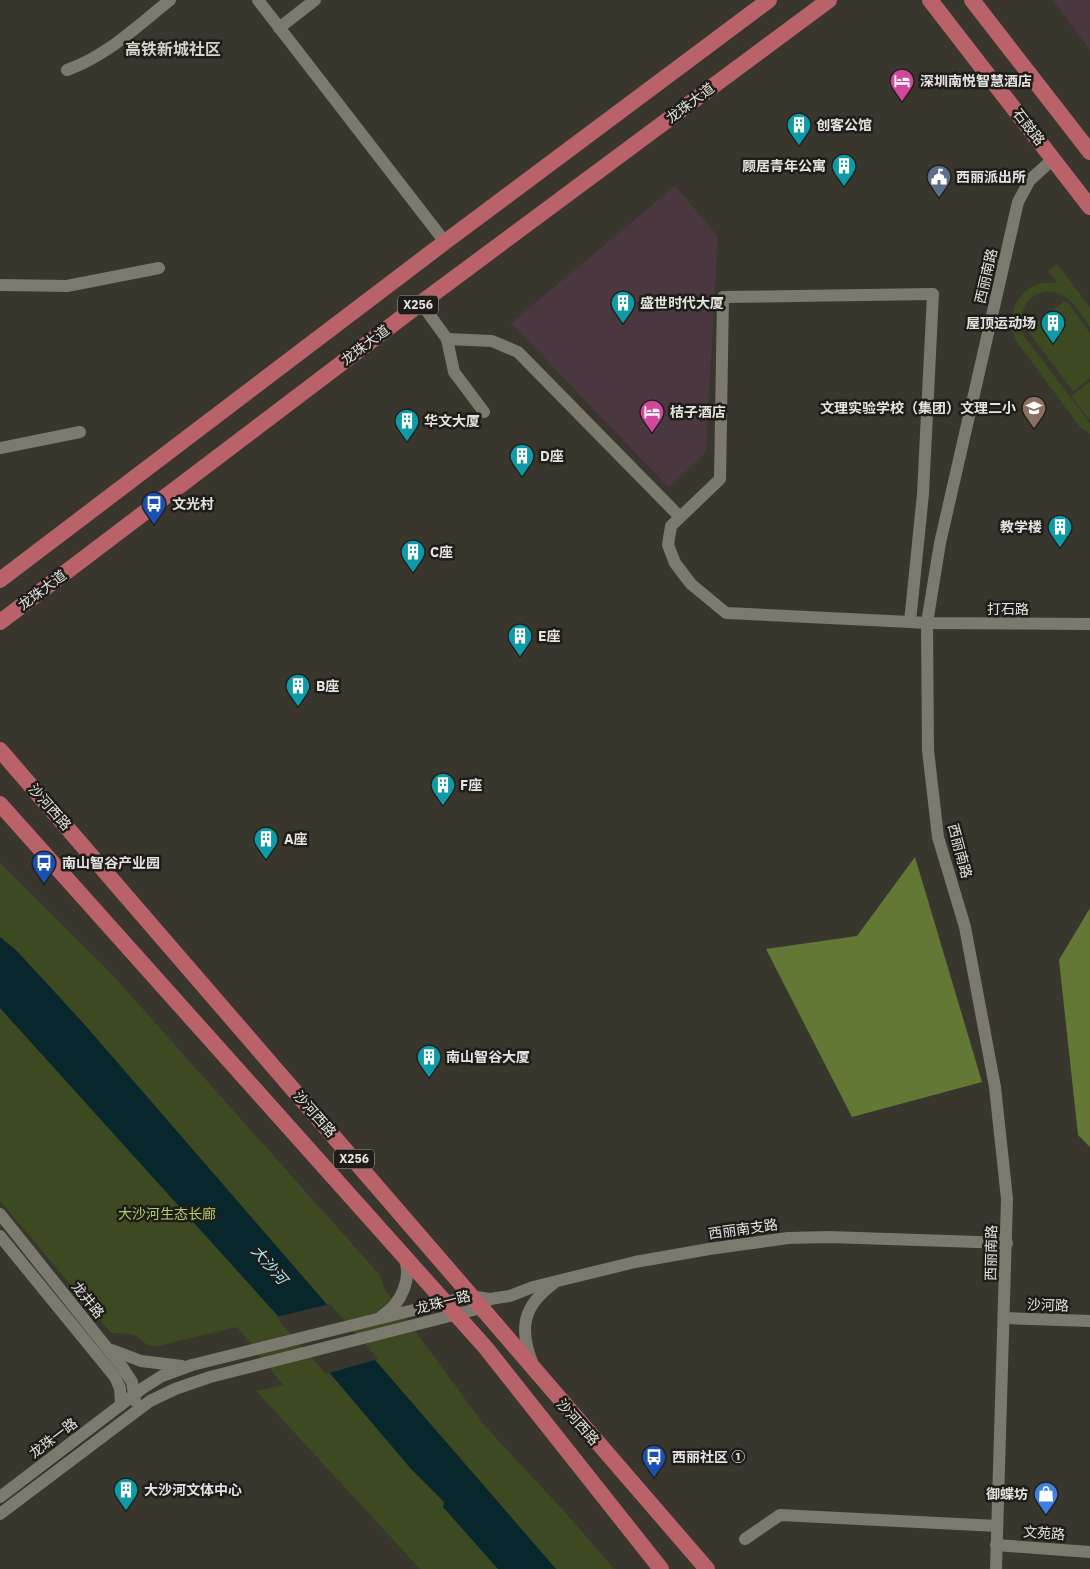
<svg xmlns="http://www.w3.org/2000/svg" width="1090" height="1569" font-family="'IBM Plex Sans','Noto Sans SC',sans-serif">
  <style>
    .industrial { fill: #4a3740 }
    .green { fill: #3d4920 }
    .forest { fill: #647836 }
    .water { fill: #07272c }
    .pier { fill: #38362d }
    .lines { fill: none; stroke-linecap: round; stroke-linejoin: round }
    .minor { stroke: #7c796f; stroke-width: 12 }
    .major { stroke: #b9626a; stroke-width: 16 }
    .labels { text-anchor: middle; stroke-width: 5; stroke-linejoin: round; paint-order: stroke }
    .shield { fill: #1e1d19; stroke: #a9a8a2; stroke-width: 1 }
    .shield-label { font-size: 12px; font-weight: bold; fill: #e4e3dd }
    .poi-label { font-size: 14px; font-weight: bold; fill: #e4e3dd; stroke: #1e1d19; text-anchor: start }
    .street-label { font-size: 14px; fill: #e4e3dd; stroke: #1e1d19 }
    .park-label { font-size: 14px; fill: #b2ce71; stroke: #1e1d19 }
    .water-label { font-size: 15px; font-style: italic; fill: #a3edf9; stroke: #1e1d19 }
    .quarter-label { font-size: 16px; font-weight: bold; fill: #d6d4c8; stroke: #1e1d19 }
  </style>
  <rect width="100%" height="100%" fill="#38362d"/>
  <!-- industrial -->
  <g class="industrial">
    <polygon points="1053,0 1090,0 1090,50"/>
    <polygon points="675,186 718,236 706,452 669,488 511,323"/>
  </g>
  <!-- green -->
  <g class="green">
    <path d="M1057,264L1090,307V327C1082,316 1074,301 1062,295C1034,282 1014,310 1024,336L1090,423V434L1080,427L1016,341C1003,311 1022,278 1057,283L1048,271Z"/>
    <polygon points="1066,300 1090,333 1090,378 1073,391 1027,330"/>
    <polygon points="1090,382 1090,418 1089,419 1071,396"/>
    <polygon points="0,863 109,971 380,1275 385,1290 485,1426 572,1520 614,1569 420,1569 256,1391 283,1385 237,1327 158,1346 149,1346 133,1334 111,1333 0,1201"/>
  </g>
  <!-- forest -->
  <g class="forest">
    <polygon points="915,857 982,1082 852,1117 766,949 857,936"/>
    <polygon points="1090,908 1090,1147 1078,1135 1059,960"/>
  </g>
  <!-- water -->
  <polygon class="water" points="0,937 17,951 85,1025 556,1569 498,1569 443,1507 444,1502 411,1469 334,1378 0,1008"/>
  <!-- pier -->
  <polygon class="pier" points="330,1304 378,1359 326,1374 276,1317"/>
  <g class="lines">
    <!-- minor -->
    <g class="minor">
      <polyline points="258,0 445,242"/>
      <polyline points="279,28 315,0"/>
      <path d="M67,70C107,56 137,26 170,0"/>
      <polyline points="0,285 67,286 159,268"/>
      <polyline points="421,303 447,339 454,372 484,412"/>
      <polyline points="447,339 492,341 518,352 680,517"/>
      <polyline points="0,448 80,432"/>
      <polyline points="910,622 923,494 933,294 723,297 720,479 671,526 668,545 675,563 691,584 726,613 910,622 927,623 1090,624"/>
      <polyline points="0,1214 123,1368 132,1382 135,1401"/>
      <polyline points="0,1236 115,1377 120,1388 121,1405"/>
      <path d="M382,1316C401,1304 414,1277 403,1255"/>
      <polyline points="1004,1318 1090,1321"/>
      <polyline points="112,1350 141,1361 182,1366"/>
      <path d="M532,1362C519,1328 523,1306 553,1284"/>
      <polyline points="0,1497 143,1388 162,1376 192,1365 470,1296 490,1299 510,1296 533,1287 635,1262 709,1249 788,1238 829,1237 1007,1243"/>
      <polyline points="0,1514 150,1401 175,1389 210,1377 481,1308 486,1303"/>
      <polyline points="745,1539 780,1515 997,1526"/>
      <polyline points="996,1545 1090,1552"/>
      <polyline points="996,1569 1007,1199 995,1087 965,927 938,837 928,750 927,623 940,543 1018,202 1030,180 1053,159"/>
    </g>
    <!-- major -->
    <g class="major">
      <polyline points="930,0 1090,207"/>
      <polyline points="972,0 1090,152"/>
      <polyline points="0,580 445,242 769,0"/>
      <polyline points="0,622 421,303 829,0"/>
      <polyline points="0,750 707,1569"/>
      <polyline points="0,804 486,1348 661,1569"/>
    </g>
  </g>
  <!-- icons -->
  <defs>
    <symbol id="hotel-pin" viewBox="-11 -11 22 30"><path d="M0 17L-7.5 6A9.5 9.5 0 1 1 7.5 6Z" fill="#d1479c" stroke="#1e1d19"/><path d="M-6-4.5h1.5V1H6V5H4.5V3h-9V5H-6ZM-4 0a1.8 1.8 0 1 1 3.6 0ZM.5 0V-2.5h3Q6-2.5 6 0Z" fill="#fff"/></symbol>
    <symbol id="building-pin" viewBox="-11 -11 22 30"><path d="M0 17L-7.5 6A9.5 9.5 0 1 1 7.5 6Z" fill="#0f9aa8" stroke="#1e1d19"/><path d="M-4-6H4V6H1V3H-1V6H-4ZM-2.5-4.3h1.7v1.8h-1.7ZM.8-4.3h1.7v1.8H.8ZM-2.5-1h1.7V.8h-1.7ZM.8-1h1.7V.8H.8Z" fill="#fff"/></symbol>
    <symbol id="civic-pin" viewBox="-11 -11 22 30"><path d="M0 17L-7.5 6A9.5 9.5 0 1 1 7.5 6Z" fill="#5c6f8a" stroke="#1e1d19"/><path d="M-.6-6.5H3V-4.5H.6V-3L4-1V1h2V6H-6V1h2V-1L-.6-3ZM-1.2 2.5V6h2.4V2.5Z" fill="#fff"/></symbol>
    <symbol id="school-pin" viewBox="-11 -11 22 30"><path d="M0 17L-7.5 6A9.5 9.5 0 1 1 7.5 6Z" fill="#8d6e63" stroke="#1e1d19"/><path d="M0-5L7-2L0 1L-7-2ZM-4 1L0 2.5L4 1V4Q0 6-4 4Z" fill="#fff"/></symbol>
    <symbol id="bus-pin" viewBox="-11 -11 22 30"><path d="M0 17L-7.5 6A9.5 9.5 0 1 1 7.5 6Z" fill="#1a4fb4" stroke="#1e1d19"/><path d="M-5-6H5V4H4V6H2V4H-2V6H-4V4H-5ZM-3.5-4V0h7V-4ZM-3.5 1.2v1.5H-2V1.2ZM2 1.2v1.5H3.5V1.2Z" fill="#fff"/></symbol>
    <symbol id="shop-pin" viewBox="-11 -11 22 30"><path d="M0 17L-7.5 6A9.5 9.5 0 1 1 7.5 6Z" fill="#3f7fe0" stroke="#1e1d19"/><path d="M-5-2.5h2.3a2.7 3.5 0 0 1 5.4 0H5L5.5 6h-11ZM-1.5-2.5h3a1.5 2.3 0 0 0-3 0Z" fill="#fff"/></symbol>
  </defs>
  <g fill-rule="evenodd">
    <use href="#hotel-pin" x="888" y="67" width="28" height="38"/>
    <use href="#building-pin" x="785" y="111" width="28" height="38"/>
    <use href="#building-pin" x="830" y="152" width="28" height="38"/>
    <use href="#civic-pin" x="925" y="163" width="28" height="38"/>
    <use href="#building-pin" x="609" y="289" width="28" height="38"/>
    <use href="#building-pin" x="1039" y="309" width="28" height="38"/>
    <use href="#school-pin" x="1020" y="394" width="28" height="38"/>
    <use href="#hotel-pin" x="638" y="398" width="28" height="38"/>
    <use href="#building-pin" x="393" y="407" width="28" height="38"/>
    <use href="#building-pin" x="508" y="442" width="28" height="38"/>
    <use href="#bus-pin" x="140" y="490" width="28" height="38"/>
    <use href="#building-pin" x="1046" y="513" width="28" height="38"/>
    <use href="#building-pin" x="399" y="538" width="28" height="38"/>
    <use href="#building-pin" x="506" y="622" width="28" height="38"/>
    <use href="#building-pin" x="284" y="672" width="28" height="38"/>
    <use href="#building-pin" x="429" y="771" width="28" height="38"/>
    <use href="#building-pin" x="252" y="825" width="28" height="38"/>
    <use href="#bus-pin" x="30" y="849" width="28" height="38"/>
    <use href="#building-pin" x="415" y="1043" width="28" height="38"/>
    <use href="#bus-pin" x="640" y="1443" width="28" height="38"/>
    <use href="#building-pin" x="112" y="1476" width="28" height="38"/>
    <use href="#shop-pin" x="1032" y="1480" width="28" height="38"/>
  </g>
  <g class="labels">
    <!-- shield labels -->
    <g class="shield">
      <rect x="398" y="295.5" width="40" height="19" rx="4"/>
      <rect x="334" y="1149.5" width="40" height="19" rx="4"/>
    </g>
    <g class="shield-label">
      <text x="418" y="309">X256</text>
      <text x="354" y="1163">X256</text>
    </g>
    <!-- poi labels -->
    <g class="poi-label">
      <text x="920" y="86">深圳南悦智慧酒店</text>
      <text x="816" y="130">创客公馆</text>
      <text x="826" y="171" text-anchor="end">顾居青年公寓</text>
      <text x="956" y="182">西丽派出所</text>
      <text x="640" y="308">盛世时代大厦</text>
      <text x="1036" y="328" text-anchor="end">屋顶运动场</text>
      <text x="1016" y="413" text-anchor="end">文理实验学校（集团）文理二小</text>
      <text x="670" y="417">桔子酒店</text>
      <text x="424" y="426">华文大厦</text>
      <text x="540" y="461">D座</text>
      <text x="172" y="509">文光村</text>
      <text x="1042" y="532" text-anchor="end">教学楼</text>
      <text x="430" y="557">C座</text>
      <text x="538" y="641">E座</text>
      <text x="316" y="691">B座</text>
      <text x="460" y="790">F座</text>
      <text x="284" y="844">A座</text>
      <text x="62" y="868">南山智谷产业园</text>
      <text x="446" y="1062">南山智谷大厦</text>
      <text x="672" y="1462">西丽社区 ①</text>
      <text x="144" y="1495">大沙河文体中心</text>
      <text x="1028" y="1499" text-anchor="end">御蝶坊</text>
    </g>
    <!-- street labels -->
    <g class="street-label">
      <text transform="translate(690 103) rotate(-37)" y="5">龙珠大道</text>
      <text transform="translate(1029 127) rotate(52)" y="5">石鼓路</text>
      <text transform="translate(986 276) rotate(-77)" y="5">西丽南路</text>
      <text transform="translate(365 345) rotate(-37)" y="5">龙珠大道</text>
      <text transform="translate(42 590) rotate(-37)" y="5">龙珠大道</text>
      <text x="1008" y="614">打石路</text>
      <text transform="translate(50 807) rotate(49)" y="5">沙河西路</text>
      <text transform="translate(960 851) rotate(75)" y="5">西丽南路</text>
      <text transform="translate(315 1114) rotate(49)" y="5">沙河西路</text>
      <text transform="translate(743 1229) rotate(-8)" y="5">西丽南支路</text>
      <text transform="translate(991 1253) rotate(-89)" y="5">西丽南路</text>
      <text transform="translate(88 1300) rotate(51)" y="5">龙井路</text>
      <text transform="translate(443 1302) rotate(-14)" y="5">龙珠一路</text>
      <text transform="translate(1048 1305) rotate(2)" y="5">沙河路</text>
      <text transform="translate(578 1422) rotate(49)" y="5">沙河西路</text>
      <text transform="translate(53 1438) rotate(-37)" y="5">龙珠一路</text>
      <text transform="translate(1044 1533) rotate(4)" y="5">文苑路</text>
    </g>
    <!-- park labels -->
    <g class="park-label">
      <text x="167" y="1219">大沙河生态长廊</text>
    </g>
    <!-- water labels -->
    <g class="water-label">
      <text transform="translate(269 1265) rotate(49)" y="5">大沙河</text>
    </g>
    <!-- quarter labels -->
    <g class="quarter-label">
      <text x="173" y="55">高铁新城社区</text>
    </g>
  </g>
</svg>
